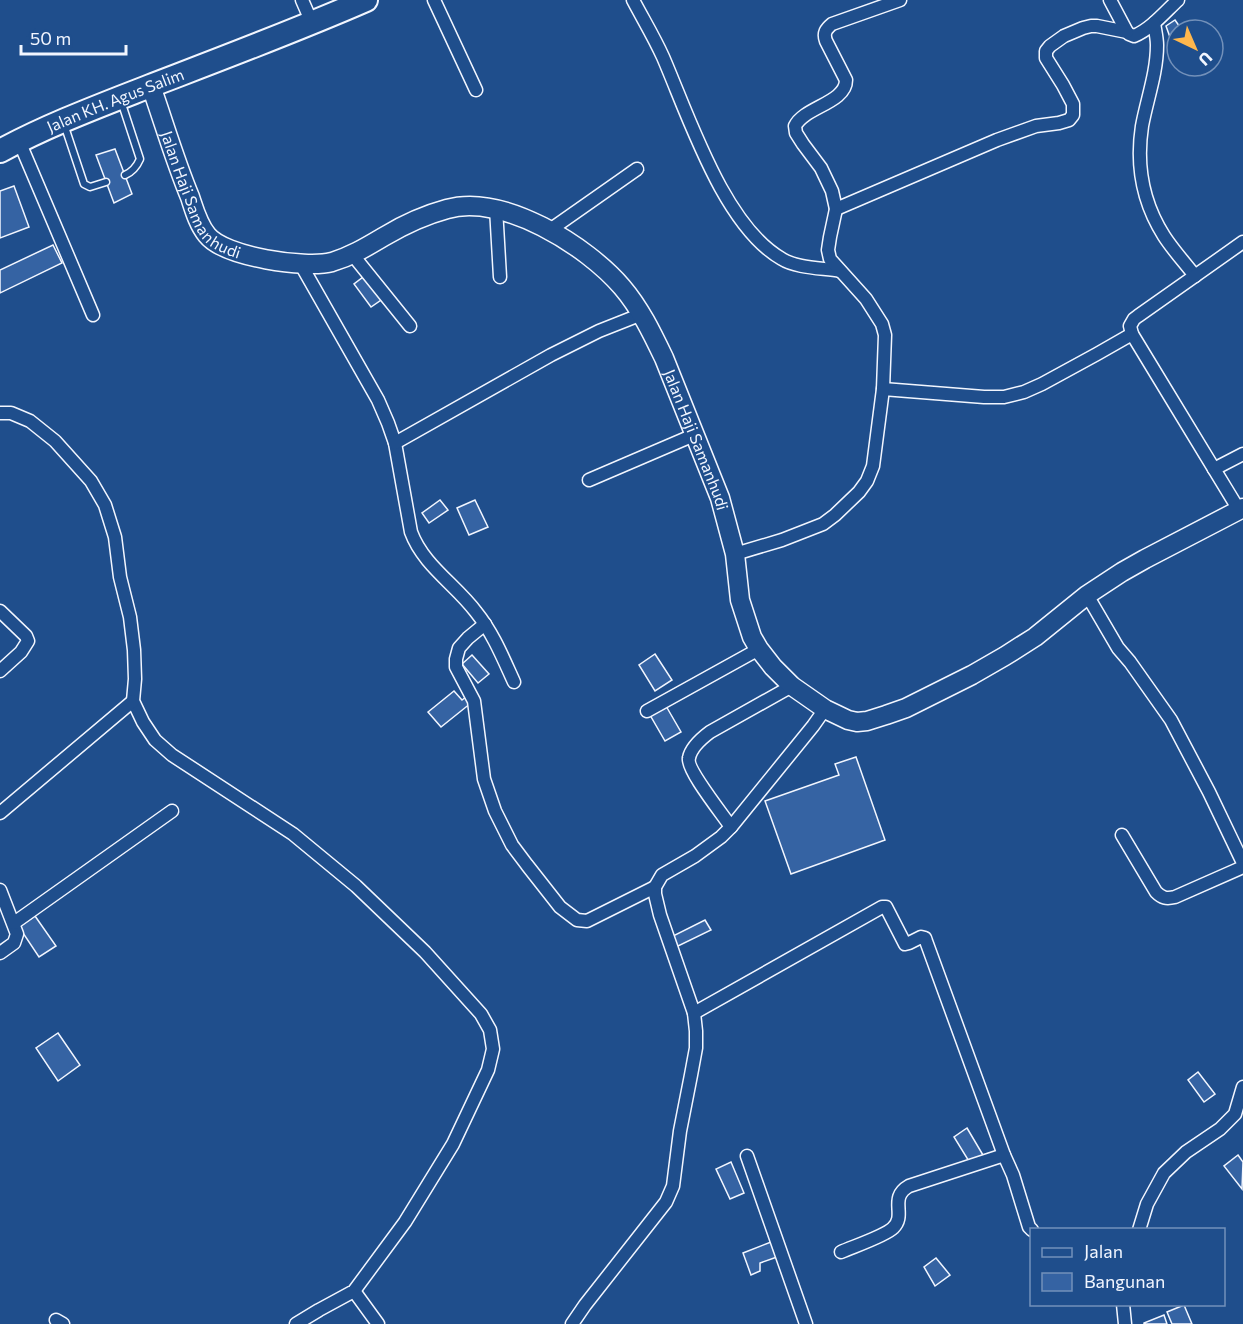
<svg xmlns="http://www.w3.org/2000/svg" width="1243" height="1324" font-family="Commissioner,sans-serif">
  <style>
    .building { fill: #3563a3; stroke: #f2f6ff; stroke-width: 1.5 }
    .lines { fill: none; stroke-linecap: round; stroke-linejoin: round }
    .lane-casing { stroke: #f2f6ff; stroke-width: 9 }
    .street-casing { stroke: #f2f6ff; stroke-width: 15 }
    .secondary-casing { stroke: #f2f6ff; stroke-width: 21 }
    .highway-casing { stroke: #f2f6ff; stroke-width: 26 }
    .lane { stroke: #1f4e8c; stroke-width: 6 }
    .street { stroke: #1f4e8c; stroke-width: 12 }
    .secondary { stroke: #1f4e8c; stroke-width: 18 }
    .highway { stroke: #1f4e8c; stroke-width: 22 }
    .labels { text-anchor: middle; stroke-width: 4.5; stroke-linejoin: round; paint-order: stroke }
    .street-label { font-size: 16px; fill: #f2f6ff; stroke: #1f4e8c }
  </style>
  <rect width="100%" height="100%" fill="#1f4e8c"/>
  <!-- building -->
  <g class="building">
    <polygon points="1175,20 1182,30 1177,30 1176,54 1166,26"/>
    <polygon points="115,149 132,194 114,203 96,155"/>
    <polygon points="14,186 29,227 0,238 0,191"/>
    <polygon points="53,245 62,263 0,293 0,270"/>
    <polygon points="367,274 384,298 371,307 354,284"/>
    <polygon points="440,500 448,510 429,523 422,513"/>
    <polygon points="475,500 488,527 469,535 457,508"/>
    <polygon points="655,654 672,680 655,691 639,665"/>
    <polygon points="472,655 489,674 478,683 462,664"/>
    <polygon points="454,691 462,700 466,697 471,703 441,727 428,712"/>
    <polygon points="666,706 681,732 665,741 650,715"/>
    <polygon points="856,757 885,840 791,874 765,801 839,775 835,764"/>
    <polygon points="35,916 56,946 39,957 19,927"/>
    <polygon points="705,920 711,930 676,947 671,937"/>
    <polygon points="58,1033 80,1065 58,1081 36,1048"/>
    <polygon points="1198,1072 1215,1094 1204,1102 1188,1080"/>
    <polygon points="967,1128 983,1155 970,1163 954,1137"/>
    <polygon points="1238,1155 1243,1162 1242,1189 1224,1166"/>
    <polygon points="731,1162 744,1193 730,1199 716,1169"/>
    <polygon points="771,1242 777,1257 760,1263 760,1271 751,1275 743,1253"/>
    <polygon points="936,1258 950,1275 935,1286 924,1267"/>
    <polygon points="1184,1305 1192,1324 1172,1324 1167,1312"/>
    <polygon points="1164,1315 1167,1324 1144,1324 1144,1323"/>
  </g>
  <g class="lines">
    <defs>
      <g id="lane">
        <path d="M121,101L140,159C137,166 132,172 125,175"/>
        <polyline points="64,124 84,184 90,187 106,182"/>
      </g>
      <g id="street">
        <polyline points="302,0 312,23"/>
        <polyline points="434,0 476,90"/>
        <path d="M633,0C643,19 654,37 663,57C689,117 724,226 782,259C796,268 823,268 840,271"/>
        <path d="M1110,0L1127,32L1129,34L1134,36C1151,29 1165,12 1178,0"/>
        <path d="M1154,23C1155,30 1157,38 1157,45C1157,73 1147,99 1142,126C1136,165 1143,203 1164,236C1173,250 1185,263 1195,276"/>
        <polyline points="19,141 93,315"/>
        <polyline points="496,208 500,277"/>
        <polyline points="836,209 997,140 1036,126 1059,123 1069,120 1073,115 1073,104 1063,85 1046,58 1046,51 1050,46 1064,36 1083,28 1091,26 1097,26 1127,32"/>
        <polyline points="550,230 637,169"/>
        <polyline points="352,254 410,326"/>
        <path d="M300,263L378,400L388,423L395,443L411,532C423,565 456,585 476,612C493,633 503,658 514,682"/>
        <polyline points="883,389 984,397 1004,397 1024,392 1042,384 1097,354 1132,334"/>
        <polyline points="0,413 11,413 30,421 55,441 91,481 105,505 115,537 120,577 130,617 134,650 135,679 133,701 143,722 155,740 172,755 293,834 356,886 425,952 481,1014 490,1030 493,1049 488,1070 453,1144 405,1222 354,1291 319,1310 296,1324"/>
        <polyline points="395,443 551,355 599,331 642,314"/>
        <polyline points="1214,469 1243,454"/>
        <polyline points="589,480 694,435"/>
        <polyline points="1239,510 1132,334 1130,326 1134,319 1138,316 1243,242"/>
        <path d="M735,554L782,540L823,524L835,515L859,492L867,481L873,466L883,389L885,335L882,324L866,299L830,259L828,250L830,237L836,209L832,191L821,168L803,144L796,133L795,126C804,107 846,103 846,80L826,41C823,33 826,29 832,24L900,0"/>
        <polyline points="1087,595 1118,648 1130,662 1171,720 1209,792 1243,863"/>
        <polyline points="0,611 26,636 28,641 21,652 0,671"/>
        <polyline points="485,624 468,638 459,648 456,659 456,667 474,701 484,779 495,811 512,845 527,865 560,907 577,920 587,921 655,887"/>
        <polyline points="647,711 759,649"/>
        <polyline points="0,813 133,701"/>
        <path d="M731,827C723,815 686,769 689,758C691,747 702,738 710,732L792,686"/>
        <path d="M1122,835L1156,892C1162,898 1166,899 1175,897L1243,867"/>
        <polyline points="0,890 17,934 14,943 0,953"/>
        <polyline points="14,923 172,811"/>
        <polyline points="694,1013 882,907 886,907 905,944 909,943 921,937 925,938 926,941 1004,1155 1013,1175 1029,1227 1032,1230"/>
        <polyline points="747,1156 806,1324"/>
        <polyline points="1139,1230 1147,1204 1164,1173 1186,1152 1220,1129 1235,1114 1243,1087"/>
        <path d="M841,1252C852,1247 885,1236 893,1228C907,1215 888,1198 909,1186L1004,1155"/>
        <polyline points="354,1291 378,1324"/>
        <polyline points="1123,1304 1125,1324"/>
        <polyline points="56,1320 63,1324"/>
        <polyline points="572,1324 585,1305 666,1202 673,1186 680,1131 691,1075 696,1048 696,1031 694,1013 660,915 655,894 655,887 662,875 695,856 721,837 731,827 813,726 825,709"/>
      </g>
      <g id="secondary">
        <path id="s1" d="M151,86C164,123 175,161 190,197C194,209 198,224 207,235C224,257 306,269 332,262C352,256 368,246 385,236C405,224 425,215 447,209C503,193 587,246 622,287C640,308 652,333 664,358L720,498L735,554L740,600L752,637L759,649L773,667L792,686L825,709L848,720L857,722L867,721L886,715L906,708L972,675L1005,656L1035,637L1087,595L1122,572L1145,559L1243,508"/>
      </g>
      <g id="highway">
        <path id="s2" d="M0,151C48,125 99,106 150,86C223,58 295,31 366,0"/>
      </g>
    </defs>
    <!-- lane casing -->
    <use href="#lane" class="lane-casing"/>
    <!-- street casing -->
    <use href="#street" class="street-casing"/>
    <!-- secondary casing -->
    <use href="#secondary" class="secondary-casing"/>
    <!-- highway casing -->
    <use href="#highway" class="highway-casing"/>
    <!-- lane -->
    <use href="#lane" class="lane"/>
    <!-- street -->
    <use href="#street" class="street"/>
    <!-- secondary -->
    <use href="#secondary" class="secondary"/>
    <!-- highway -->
    <use href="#highway" class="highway"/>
  </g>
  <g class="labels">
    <!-- street labels -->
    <g class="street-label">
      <text dy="6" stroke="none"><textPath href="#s2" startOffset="126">Jalan KH. Agus Salim</textPath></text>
      <text dy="6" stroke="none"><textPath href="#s1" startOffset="123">Jalan Haji Samanhudi</textPath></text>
      <text dy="6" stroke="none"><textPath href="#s1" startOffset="788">Jalan Haji Samanhudi</textPath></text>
    </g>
  </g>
  <!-- legend -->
  <rect x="1030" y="1228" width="195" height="78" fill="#1f4e8c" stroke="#7391ba" stroke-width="1.5"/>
  <rect x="1042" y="1248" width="30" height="9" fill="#1f4e8c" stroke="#7391ba" stroke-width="1.5"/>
  <text x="1084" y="1258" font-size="18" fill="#f2f6ff">Jalan</text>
  <rect x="1042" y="1273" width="30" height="18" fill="#3563a3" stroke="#7391ba" stroke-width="1.5"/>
  <text x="1084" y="1288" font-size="18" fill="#f2f6ff">Bangunan</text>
  <!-- north arrow -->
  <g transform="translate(1195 48) rotate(136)"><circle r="28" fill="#1f4e8c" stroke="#7391ba" stroke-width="1.5"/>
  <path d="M0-4.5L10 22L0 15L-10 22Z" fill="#ffb74d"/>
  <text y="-9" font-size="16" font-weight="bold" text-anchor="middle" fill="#f2f6ff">U</text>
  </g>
  <!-- scale -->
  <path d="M21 45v9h105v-9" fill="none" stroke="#f2f6ff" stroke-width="3"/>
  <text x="30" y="45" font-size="18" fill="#f2f6ff" stroke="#1f4e8c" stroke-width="4.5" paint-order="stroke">50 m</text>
</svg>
